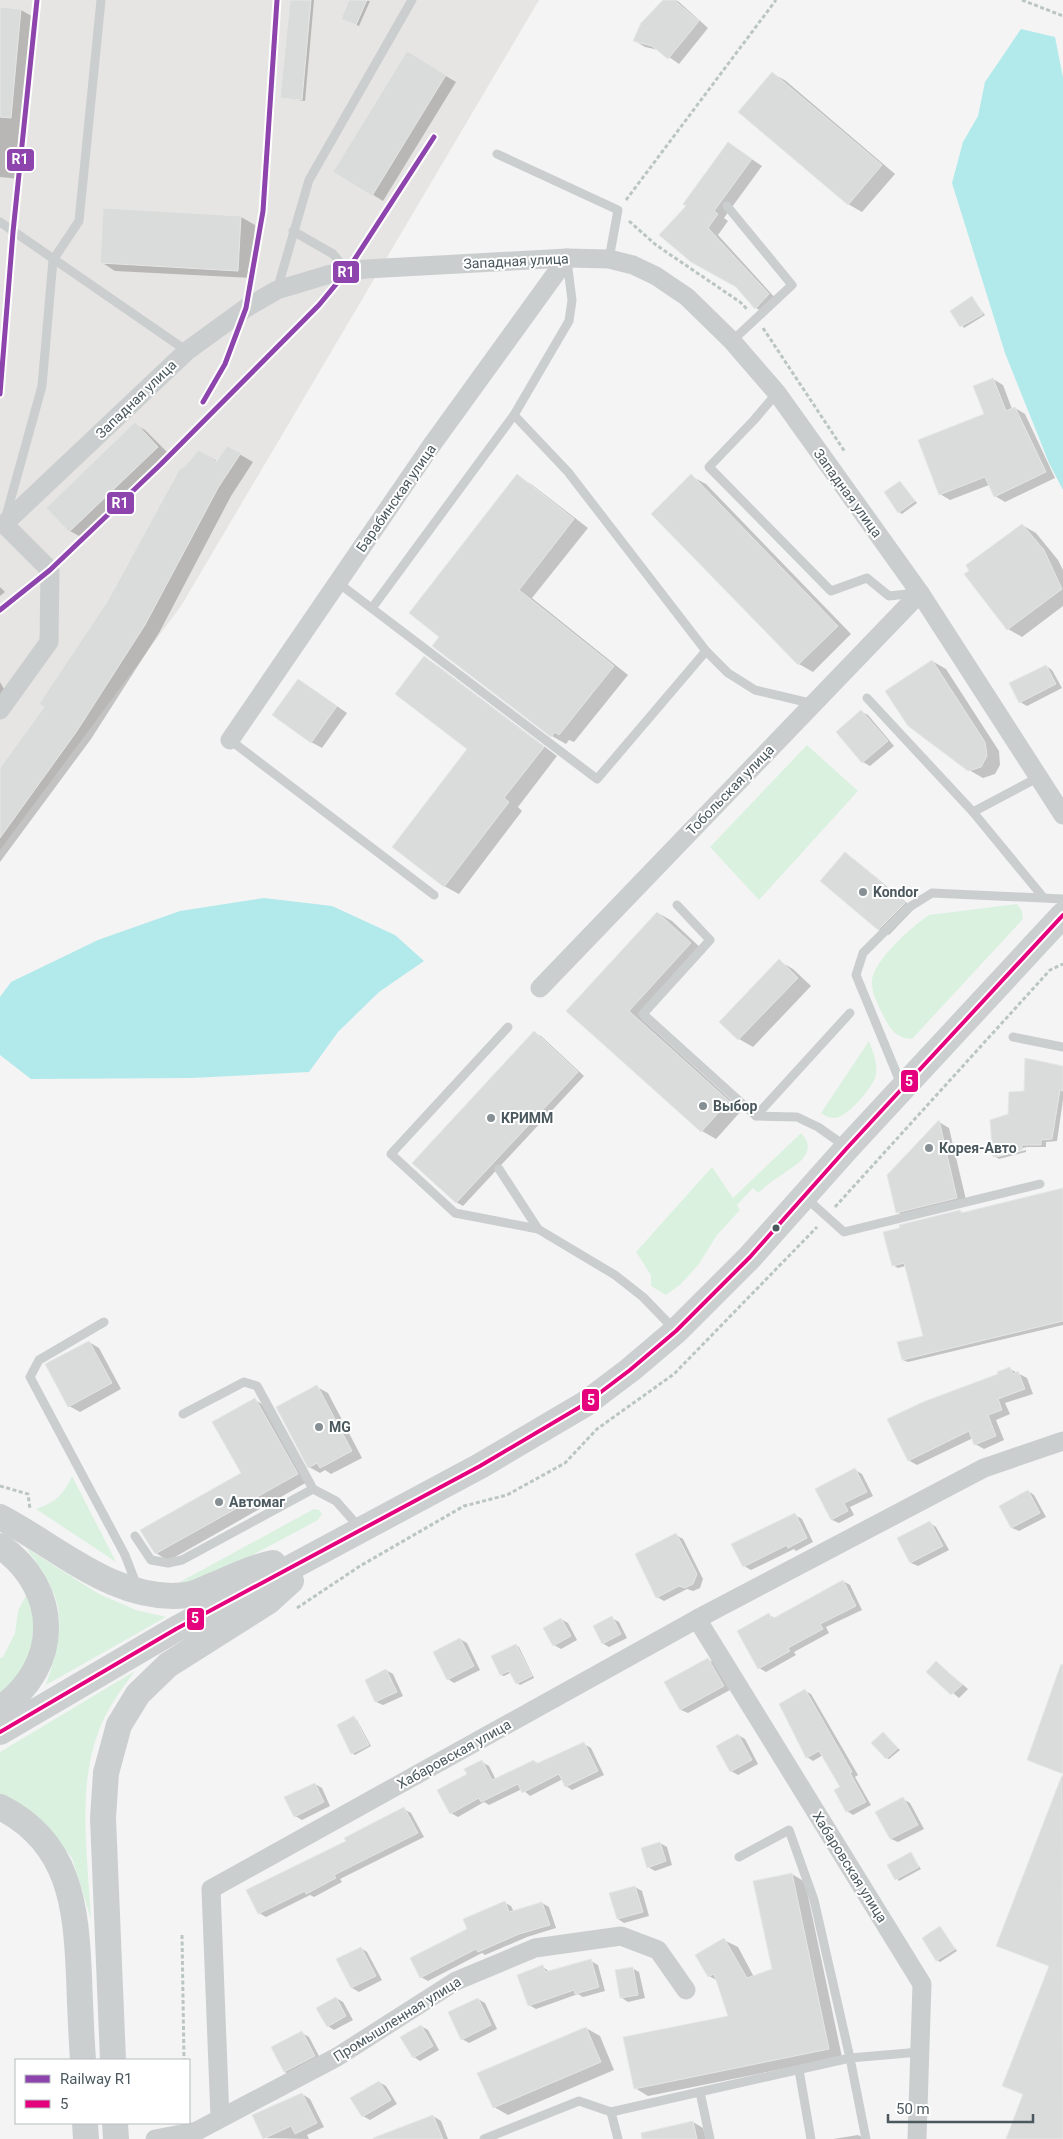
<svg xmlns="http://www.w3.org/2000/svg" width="1063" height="2139" font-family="Roboto,sans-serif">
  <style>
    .commercial { fill: #e7e5e3 }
    .green { fill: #dbf1e0 }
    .water { fill: #b2e9eb }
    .shadow { fill: #0003 }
    .building { fill: #dadcdc; stroke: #e5e6e6 }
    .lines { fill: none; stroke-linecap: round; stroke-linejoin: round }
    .path { stroke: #bbc6c1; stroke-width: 3; stroke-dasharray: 4 2.5; stroke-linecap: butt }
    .service { stroke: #cbcecf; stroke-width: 9 }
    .minor { stroke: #cbcecf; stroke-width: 19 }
    .secondary { stroke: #cccfd0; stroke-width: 26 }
    .bus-1-casing { stroke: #fff; stroke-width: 8 }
    .bus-1 { stroke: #e5007d; stroke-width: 4 }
    .rail-1-casing { stroke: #fff; stroke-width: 9 }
    .rail-1 { stroke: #8e44ad; stroke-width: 5 }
    .poi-dot { fill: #868f93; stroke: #fff; stroke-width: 2 }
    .bus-dot { fill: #4b595f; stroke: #fff; stroke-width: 2 }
    .labels { text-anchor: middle; stroke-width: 4; stroke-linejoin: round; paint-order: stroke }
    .street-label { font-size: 14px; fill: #4b595f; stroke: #fff }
    .poi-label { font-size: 14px; font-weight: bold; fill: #4b595f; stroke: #fff; text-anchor: start }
    .line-badge { stroke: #fff; stroke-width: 2 }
    .badge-label { font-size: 14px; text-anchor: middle; font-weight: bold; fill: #fff }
  </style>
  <rect width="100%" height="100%" fill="#f4f4f4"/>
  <!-- commercial -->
  <polygon class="commercial" points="0,0 539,0 181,606 0,850"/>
  <!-- green -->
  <g class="green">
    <polygon points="807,745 858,791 759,900 710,847"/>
    <path d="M1017,904L1022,911L1023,919L912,1039C898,1039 890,1030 884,1017C879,1006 871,994 872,981C873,961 912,926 929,915Z"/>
    <path d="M869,1041C873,1052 878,1063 876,1075C874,1086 847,1118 835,1118C830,1118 825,1116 821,1113Z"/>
    <path d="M801,1133C821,1154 792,1167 777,1178C770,1182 764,1188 758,1193L753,1188L737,1205L740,1210L717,1235L699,1264L681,1284L666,1295L651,1286V1275L636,1252L712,1167L733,1198Z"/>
    <path d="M72,1476L116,1562L36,1509C55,1503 64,1494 72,1476Z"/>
    <polygon points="314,1509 319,1510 322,1514 318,1520 206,1580 188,1583 180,1582"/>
    <path d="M26,1548L99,1594L136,1610L166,1617L46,1685C67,1624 66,1600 26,1548Z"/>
    <polygon points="27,1594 35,1620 31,1649 20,1676 0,1695 0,1658 3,1657 15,1633 18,1611"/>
    <path d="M135,1671C120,1691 106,1710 98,1733C77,1789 88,1860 91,1919L72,1858L39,1818L7,1799L0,1797V1752Z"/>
  </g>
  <!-- water -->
  <g class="water">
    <polygon points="1021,29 1055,37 1063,78 1063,490 1049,463 1005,353 952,183 963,142 978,116 985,82"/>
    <polygon points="264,898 332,906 395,935 424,961 379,992 338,1032 309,1072 192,1078 31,1079 0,1055 0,997 11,982 98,940 180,911"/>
  </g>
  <!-- shadow -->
  <g class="shadow">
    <polygon points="291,0 314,0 305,101 282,98"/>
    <polygon points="350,0 370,1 359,26 345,20"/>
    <polygon points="665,0 675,0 679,2 708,28 679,64 659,50 645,47 635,41"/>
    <polygon points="0,8 21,10 35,18 20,179 0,177"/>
    <polygon points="407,53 456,82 383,201 335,171"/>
    <polygon points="772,73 786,81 895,174 862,212 848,204"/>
    <polygon points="729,144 762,166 724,218 728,221 718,235 778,301 766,314 756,308 688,206"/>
    <polygon points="104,209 241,217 255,225 252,278 115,271 101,262"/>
    <polygon points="972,298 985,315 964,328 951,311"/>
    <polygon points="993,379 1003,385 1012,409 1015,408 1025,414 1055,478 1005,502 995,496 989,485 950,500 940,494 986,415"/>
    <polygon points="135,424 145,430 168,453 81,537 70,531 48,508"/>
    <polygon points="227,447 253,462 231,496 159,633 91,739 0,862 0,769 45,707 108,603 182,470 200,451 218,462"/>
    <polygon points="517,476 531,484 588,528 532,598 628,675 574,742 569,740 566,744 552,736 433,646 440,637"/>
    <polygon points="691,476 706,484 851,634 813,672 799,664"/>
    <polygon points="900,482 917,503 902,514 899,512"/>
    <polygon points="1022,525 1036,533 1058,560 1063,570 1063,606 1022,637 1008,629"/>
    <polygon points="0,587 5,592 0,596"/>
    <polygon points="424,657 438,666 557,756 518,807 522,811 459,894 444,886 469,749"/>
    <polygon points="932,661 946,669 999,751 1000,765 995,774 983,778 969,770"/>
    <polygon points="1046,666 1052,670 1062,688 1027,706 1020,702"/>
    <polygon points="299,680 347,713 322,748 311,742"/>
    <polygon points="0,682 8,696 0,701"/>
    <polygon points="862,712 868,715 894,746 870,766 863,762"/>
    <polygon points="845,854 855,860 914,909 889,935 878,929"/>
    <polygon points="658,913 672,921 705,952 642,1019 742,1110 716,1139 702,1131 568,1011"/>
    <polygon points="779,961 793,969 811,986 753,1047 739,1039"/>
    <polygon points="534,1033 541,1036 584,1076 463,1206 456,1202"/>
    <polygon points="1063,1068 1063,1100 1057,1141 1046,1142 1046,1147 1027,1147 997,1155 997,1157 1026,1150 1026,1152 999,1159 994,1156 1009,1115 1025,1092"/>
    <polygon points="939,1122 949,1128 967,1204 908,1218 897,1212"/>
    <polygon points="1063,1189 1063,1325 908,1362 903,1360 925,1337 906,1266 898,1268 893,1265 960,1211 964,1213"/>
    <polygon points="89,1342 99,1348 121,1389 80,1412 69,1406"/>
    <polygon points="1010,1369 1027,1378 1033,1394 1005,1403 1010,1414 996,1420 1004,1440 984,1449 975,1444 973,1438 917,1465 908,1460"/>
    <polygon points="317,1387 328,1393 362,1458 331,1474 325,1470 320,1473 309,1467"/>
    <polygon points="255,1400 267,1407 309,1481 168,1561 156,1553 243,1473"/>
    <polygon points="855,1470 862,1474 873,1496 850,1507 854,1515 839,1523 832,1520 817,1489"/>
    <polygon points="1028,1491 1034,1495 1046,1517 1019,1531 1012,1528 1000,1506"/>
    <polygon points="795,1515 802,1519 813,1542 796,1551 794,1549 751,1570 744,1566 733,1544"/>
    <polygon points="930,1523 936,1527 949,1550 918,1566 911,1563 899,1539"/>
    <polygon points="676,1535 683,1539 703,1579 700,1588 693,1591 687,1589 664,1601 657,1597"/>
    <polygon points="843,1581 850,1585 862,1610 826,1627 829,1633 794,1652 796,1655 766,1672 759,1668 769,1615 776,1619"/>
    <polygon points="612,1618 619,1622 627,1638 609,1647 602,1643"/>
    <polygon points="561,1619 568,1623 577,1640 561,1649 554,1645"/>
    <polygon points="460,1639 467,1643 480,1670 454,1683 448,1679"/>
    <polygon points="516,1645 519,1647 534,1678 520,1685 517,1683 512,1672 504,1676 501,1675"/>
    <polygon points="708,1659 714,1663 730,1690 688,1713 681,1710"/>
    <polygon points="936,1662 968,1689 959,1698 928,1672"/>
    <polygon points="386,1670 393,1674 403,1696 383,1705 376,1702 366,1680"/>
    <polygon points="805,1691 811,1694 858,1775 855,1777 871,1805 853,1815 847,1811 841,1788 823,1755 813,1761 807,1757 781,1704"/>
    <polygon points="354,1718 357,1720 371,1746 355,1755 352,1753"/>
    <polygon points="883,1734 900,1750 889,1759 886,1758"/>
    <polygon points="738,1735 745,1739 758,1764 738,1775 731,1771"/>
    <polygon points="584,1744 591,1748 604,1775 572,1790 566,1786 563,1779 530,1796 522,1789 489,1805 484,1802 458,1817 451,1813 468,1774 482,1762 489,1766 496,1780 534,1761 539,1764"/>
    <polygon points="1063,1775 1063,2139 1007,2139 1024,2095 1004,2086 1050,1966 997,1945"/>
    <polygon points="315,1784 322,1788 330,1806 302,1820 295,1816"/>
    <polygon points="903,1799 910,1803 924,1829 898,1842 891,1839 877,1813"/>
    <polygon points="404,1809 411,1813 424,1837 340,1879 342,1882 314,1897 310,1895 266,1917 259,1913 347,1842"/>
    <polygon points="660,1843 667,1847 672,1865 655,1871 648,1867"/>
    <polygon points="911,1854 921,1869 899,1881 889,1866"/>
    <polygon points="792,1874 805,1882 842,2057 648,2096 635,2088 730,2017 718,1981 709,1976 724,1940 738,1947 754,1977 773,1970"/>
    <polygon points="635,1887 642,1891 649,1916 624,1923 618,1919"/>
    <polygon points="504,1902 511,1906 514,1912 542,1903 549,1907 556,1928 527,1937 485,1955 482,1953 428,1981 421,1977 469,1929"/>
    <polygon points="940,1928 957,1951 940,1962 937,1960"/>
    <polygon points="361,1948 367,1952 382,1980 359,1992 352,1988 338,1960"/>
    <polygon points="591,1961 598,1965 605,1991 583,1997 578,1994 536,2009 529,2005 543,1967 550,1972"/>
    <polygon points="632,1968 639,1972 645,1998 628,2002 622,1998"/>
    <polygon points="336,1998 343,2002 353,2020 334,2030 328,2026"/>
    <polygon points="478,1999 485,2003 497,2029 469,2043 462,2039"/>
    <polygon points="421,2026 428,2030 439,2050 420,2061 414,2057"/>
    <polygon points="586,2028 600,2036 614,2070 508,2115 494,2107"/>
    <polygon points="302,2033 309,2037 321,2060 291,2076 285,2072"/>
    <polygon points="379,2082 386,2086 397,2104 370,2120 363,2116 352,2098"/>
    <polygon points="302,2094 310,2099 324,2127 307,2135 309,2139 264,2138"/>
    <polygon points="433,2116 441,2121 448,2139 373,2139"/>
    <polygon points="693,2122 703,2128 706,2139 645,2139"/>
    <polygon points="858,2135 865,2139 833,2139"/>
  </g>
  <!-- building -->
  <g class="building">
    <polygon points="290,0 311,0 302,100 280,98"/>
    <polygon points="349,0 367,0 356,25 341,19"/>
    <polygon points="663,0 674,0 699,21 668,59 652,46 633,41 641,23"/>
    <polygon points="0,7 21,9 11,118 0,117"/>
    <polygon points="407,51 446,75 372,196 333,172"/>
    <polygon points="772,72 882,165 848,205 738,112"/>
    <polygon points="728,142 752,159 714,211 718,214 708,228 769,294 755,309 736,287 691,262 659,235 686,206 683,204"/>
    <polygon points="103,208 241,216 238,271 100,263"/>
    <polygon points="972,296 983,314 960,327 950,311"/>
    <polygon points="993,378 1006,411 1015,407 1046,472 994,497 985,477 939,495 918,440 984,414 973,386"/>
    <polygon points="135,422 158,447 69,532 46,508"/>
    <polygon points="227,446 241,453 218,488 145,625 77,731 0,838 0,768 44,707 39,704 107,602 180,468 182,469 199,450 216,462"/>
    <polygon points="517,474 574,519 519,590 614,666 559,735 555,732 551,737 432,646 439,637 409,613"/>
    <polygon points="691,474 838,626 798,665 651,514"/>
    <polygon points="900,481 915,501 898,513 884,492"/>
    <polygon points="1022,524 1044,550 1062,589 1007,630 964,574 969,571 966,565"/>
    <polygon points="424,656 544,747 504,798 509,802 444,887 392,847 467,749 395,694"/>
    <polygon points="932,660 985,742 987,756 981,767 968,771 908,726 885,691"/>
    <polygon points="1046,665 1056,684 1019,703 1009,683"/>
    <polygon points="298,679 337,706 311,743 272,715"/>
    <polygon points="861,710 888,741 862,763 836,732"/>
    <polygon points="845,852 905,903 878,930 820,881"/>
    <polygon points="657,912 691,943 629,1011 729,1101 701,1132 566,1011"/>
    <polygon points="779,959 798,978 738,1040 719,1022"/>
    <polygon points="534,1031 578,1072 456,1203 412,1163"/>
    <polygon points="1025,1058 1063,1066 1063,1091 1060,1090 1052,1139 1041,1140 1041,1145 1022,1145 1022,1150 993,1157 990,1120 1008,1114 1009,1092 1024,1091"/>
    <polygon points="939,1120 957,1198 896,1213 887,1175"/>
    <polygon points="1063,1188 1063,1321 902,1360 897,1342 923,1336 904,1263 892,1266 883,1232 900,1228 899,1225 960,1210 961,1213"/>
    <polygon points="89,1341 112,1383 68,1407 45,1364"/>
    <polygon points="1010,1367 1013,1374 1018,1371 1025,1389 998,1399 1002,1410 988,1415 996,1436 974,1445 969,1431 908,1461 887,1419 923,1402 998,1374 997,1372"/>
    <polygon points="317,1385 352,1451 320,1468 317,1463 308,1468 276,1407"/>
    <polygon points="255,1398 298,1474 155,1554 140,1530 241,1473 212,1422"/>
    <polygon points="855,1468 867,1492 844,1503 848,1511 831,1520 815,1489"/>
    <polygon points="1028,1490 1040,1513 1011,1528 999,1506"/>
    <polygon points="795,1513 807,1538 788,1548 787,1545 743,1567 731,1544"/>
    <polygon points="930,1521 943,1546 910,1563 897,1538"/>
    <polygon points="676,1533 697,1574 693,1584 685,1588 679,1586 656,1598 635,1554"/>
    <polygon points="843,1580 856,1606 820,1624 823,1629 788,1648 790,1651 758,1669 737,1631 769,1613 772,1619"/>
    <polygon points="612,1616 621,1634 602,1644 593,1626"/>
    <polygon points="561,1618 571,1636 553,1646 543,1628"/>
    <polygon points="460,1638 474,1666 447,1680 433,1652"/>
    <polygon points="516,1644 532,1676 516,1684 509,1671 500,1675 491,1656"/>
    <polygon points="708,1658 724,1686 680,1710 664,1682"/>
    <polygon points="936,1661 962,1685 951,1695 926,1672"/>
    <polygon points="1061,1664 1063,1665 1063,1774 1027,1760"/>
    <polygon points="386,1669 397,1692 375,1702 365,1680"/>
    <polygon points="805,1689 852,1772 850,1773 866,1802 846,1812 834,1790 840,1787 819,1751 806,1758 779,1704"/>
    <polygon points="354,1716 369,1745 351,1754 337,1725"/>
    <polygon points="883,1732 898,1748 886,1759 871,1743"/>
    <polygon points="738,1734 752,1760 730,1772 716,1746"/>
    <polygon points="584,1742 598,1771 565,1787 559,1774 522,1793 518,1784 481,1802 479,1798 450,1814 437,1790 467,1774 464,1769 482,1760 492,1780 534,1760 536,1764"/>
    <polygon points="1062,1775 1063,2139 1006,2139 1023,2094 1002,2086 1049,1966 996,1946"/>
    <polygon points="315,1783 324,1802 294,1817 284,1797"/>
    <polygon points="903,1797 918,1825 890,1839 875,1812"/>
    <polygon points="404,1807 418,1833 334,1875 336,1878 306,1894 305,1891 258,1914 246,1890 346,1841 344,1838"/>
    <polygon points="660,1842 666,1861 647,1868 641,1848"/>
    <polygon points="911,1852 919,1867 895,1880 887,1865"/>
    <polygon points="792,1873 829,2049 634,2089 623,2037 728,2016 714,1974 708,1977 695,1955 724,1938 747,1978 772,1969 753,1881"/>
    <polygon points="635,1886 643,1912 617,1919 609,1893"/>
    <polygon points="505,1901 509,1912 542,1902 550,1925 519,1934 478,1952 476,1949 420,1978 410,1958 467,1929 463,1919"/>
    <polygon points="940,1926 955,1949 936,1961 922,1938"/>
    <polygon points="361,1947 376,1976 351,1988 336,1959"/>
    <polygon points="591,1959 599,1987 575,1994 574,1990 528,2006 517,1975 543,1965 545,1972"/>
    <polygon points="633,1967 638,1995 620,1998 615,1970"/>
    <polygon points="336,1997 346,2016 327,2027 316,2008"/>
    <polygon points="478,1998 491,2025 461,2040 448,2012"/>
    <polygon points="421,2025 433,2046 413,2058 400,2037"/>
    <polygon points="586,2027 601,2062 493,2108 477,2073"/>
    <polygon points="302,2031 315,2056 284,2072 271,2047"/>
    <polygon points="379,2081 391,2100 362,2117 350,2098"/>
    <polygon points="302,2093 317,2123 295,2134 291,2126 263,2139 252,2115"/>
    <polygon points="433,2115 443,2139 374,2139 373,2138"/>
    <polygon points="693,2121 697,2139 642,2139 641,2133"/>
  </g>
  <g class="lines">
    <!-- path -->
    <g class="path">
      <polyline points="1022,0 1063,16"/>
      <polyline points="626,200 776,0"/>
      <polyline points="629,221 656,245 740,302 748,310"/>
      <polyline points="763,328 845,452"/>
      <polyline points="835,1207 1050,970 1063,964"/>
      <polyline points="0,1486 28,1494 30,1509"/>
      <polyline points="297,1608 360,1566 464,1506 507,1495 565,1463 597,1429 674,1374 817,1227"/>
      <polyline points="182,1935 184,2060"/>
    </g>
    <!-- service -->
    <g class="service">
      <polyline points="497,154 618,210 609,259"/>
      <polyline points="727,206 792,285 732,341"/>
      <polyline points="0,222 187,351"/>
      <polyline points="293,231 333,254 347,271"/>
      <polyline points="277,290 309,180 412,0"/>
      <polyline points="777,393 754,420 709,467 831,591 867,578 889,596 916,593"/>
      <polyline points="514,415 568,472 706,651 728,673 755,690 814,704"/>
      <polyline points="6,516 42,386 53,260 79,221 101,0"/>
      <polyline points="337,582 597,779 706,651"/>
      <polyline points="372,608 514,415 569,321 572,300 567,261"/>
      <polyline points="867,698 973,812 1043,897"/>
      <polyline points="230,740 434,895"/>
      <polyline points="973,812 1039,777"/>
      <polyline points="677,905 710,940 643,1014 756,1116 797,1117 818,1127 845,1146"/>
      <polyline points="508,1027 391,1154 455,1213 538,1229"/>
      <polyline points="1013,1037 1063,1047"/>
      <polyline points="901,1084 856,975 863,953 908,908 932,893 1063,899"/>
      <polyline points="756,1116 850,1013"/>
      <polyline points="499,1169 538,1229 615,1275 643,1297 674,1329"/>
      <polyline points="806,1198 844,1232 1040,1184"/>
      <polyline points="104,1322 39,1360 30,1377 125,1555 137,1586"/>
      <polyline points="183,1414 244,1382 257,1386 313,1489 336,1501 359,1527"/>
      <polyline points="135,1536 151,1560 168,1563 182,1560 313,1489"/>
      <polyline points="799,2070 811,2139"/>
      <polyline points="700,2092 710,2139"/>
      <polyline points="611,2112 618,2139"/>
      <polyline points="484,2139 579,2101 611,2112 850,2058 814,1900 789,1830 739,1857"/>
      <polyline points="866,2139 850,2058 920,2052"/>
    </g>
    <!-- minor -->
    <g class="minor">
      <polyline points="0,710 49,642 50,570 4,524 187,351 246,308 277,290 327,275 366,269 567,258 609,259 633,265 656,276 687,297 732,341 777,393 920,593 1063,815"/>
      <polyline points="230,740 431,446 567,258"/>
      <polyline points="540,988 920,593"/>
      <polyline points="697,1619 922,1984 917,2139"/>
      <polyline points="220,2118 211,1889 697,1619 984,1468 1063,1441"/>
      <polyline points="155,2139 197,2131 337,2057 456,1981 535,1948 621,1936 658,1950 686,1990"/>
    </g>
    <!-- secondary -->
    <g class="secondary">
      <path d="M0,1517C58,1547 117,1604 187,1595C194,1594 202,1590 209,1587C230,1579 251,1567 273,1563"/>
      <path d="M0,1546C61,1589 62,1665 0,1709"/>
      <polyline points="0,1732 176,1629 480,1466 585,1404 630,1370 676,1331 750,1257 847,1148 1063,915"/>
      <path d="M0,1807C70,1842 76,1906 79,1976C80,2004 81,2032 83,2060"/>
      <polyline points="113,2060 103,1818 106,1773 119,1725 138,1694 168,1665 269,1601 291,1581"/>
      <polyline points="85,2123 86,2139"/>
      <polyline points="115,2123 116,2139"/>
    </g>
    <defs>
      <polyline id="bus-1" points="0,1732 176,1629 480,1466 585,1404 630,1370 676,1331 750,1257 847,1148 1063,915"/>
    </defs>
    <!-- bus-1 casing -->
    <use href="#bus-1" class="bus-1-casing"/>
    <!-- bus-1 -->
    <use href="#bus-1" class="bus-1"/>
    <defs>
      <g id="rail-1">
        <polyline points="0,394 13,232 37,0"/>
        <polyline points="203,402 225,364 246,308 263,211 277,0"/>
        <polyline points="0,610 50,570 161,464 319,305 347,271 434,137"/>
      </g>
    </defs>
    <!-- rail-1 casing -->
    <use href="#rail-1" class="rail-1-casing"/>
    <!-- rail-1 -->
    <use href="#rail-1" class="rail-1"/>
  </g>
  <!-- markers -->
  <g class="poi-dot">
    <circle cx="863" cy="892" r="5"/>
    <circle cx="703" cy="1106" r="5"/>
    <circle cx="491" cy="1118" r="5"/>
    <circle cx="929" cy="1148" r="5"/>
    <circle cx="319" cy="1427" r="5"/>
    <circle cx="219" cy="1502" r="5"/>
  </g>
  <circle class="bus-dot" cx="776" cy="1228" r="4.5"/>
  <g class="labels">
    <!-- street labels -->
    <g class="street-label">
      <text transform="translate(516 261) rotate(-3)" y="5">Западная улица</text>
      <text transform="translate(136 399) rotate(-44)" y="5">Западная улица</text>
      <text transform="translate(848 493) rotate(54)" y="5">Западная улица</text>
      <text transform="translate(396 498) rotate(-55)" y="5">Барабинская улица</text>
      <text transform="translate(730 790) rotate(-46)" y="5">Тобольская улица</text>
      <text transform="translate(454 1754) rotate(-29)" y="5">Хабаровская улица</text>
      <text transform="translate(850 1867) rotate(58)" y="5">Хабаровская улица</text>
      <text transform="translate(397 2019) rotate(-32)" y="5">Промышленная улица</text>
    </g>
    <!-- poi labels -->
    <g class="poi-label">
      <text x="873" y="897">Kondor</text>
      <text x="713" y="1111">Выбор</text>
      <text x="501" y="1123">КРИММ</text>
      <text x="939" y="1153">Корея-Авто</text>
      <text x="329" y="1432">MG</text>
      <text x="229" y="1507">Автомаг</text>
    </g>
  </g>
  <g class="line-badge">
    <rect x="6" y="148" width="29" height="24" rx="5" fill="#8e44ad"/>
    <rect x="332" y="260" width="28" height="24" rx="5" fill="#8e44ad"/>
    <rect x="106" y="491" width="29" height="24" rx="5" fill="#8e44ad"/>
    <rect x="900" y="1069" width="19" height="24" rx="5" fill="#e5007d"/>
    <rect x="581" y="1388" width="19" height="24" rx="5" fill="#e5007d"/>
    <rect x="186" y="1607" width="19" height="24" rx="5" fill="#e5007d"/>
  </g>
  <g class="badge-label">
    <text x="20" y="164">R1</text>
    <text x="346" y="277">R1</text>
    <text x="120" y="508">R1</text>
    <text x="909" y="1086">5</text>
    <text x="591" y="1405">5</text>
    <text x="195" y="1623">5</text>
  </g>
  <!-- legend -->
  <rect x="15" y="2059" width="175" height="65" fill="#ffffff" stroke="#b7bdbf"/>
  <rect x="25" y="2075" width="25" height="8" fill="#8e44ad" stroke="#b7bdbf"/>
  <text x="60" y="2084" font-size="15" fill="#4b595f">Railway R1</text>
  <rect x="25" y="2100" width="25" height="8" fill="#e5007d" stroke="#b7bdbf"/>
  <text x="60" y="2109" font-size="15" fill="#4b595f">5</text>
  <!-- scale -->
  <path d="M888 2114v8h145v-8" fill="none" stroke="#4b595f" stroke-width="2.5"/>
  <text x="896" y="2114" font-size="15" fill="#4b595f" stroke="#ffffff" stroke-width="4" paint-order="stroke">50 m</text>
</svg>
